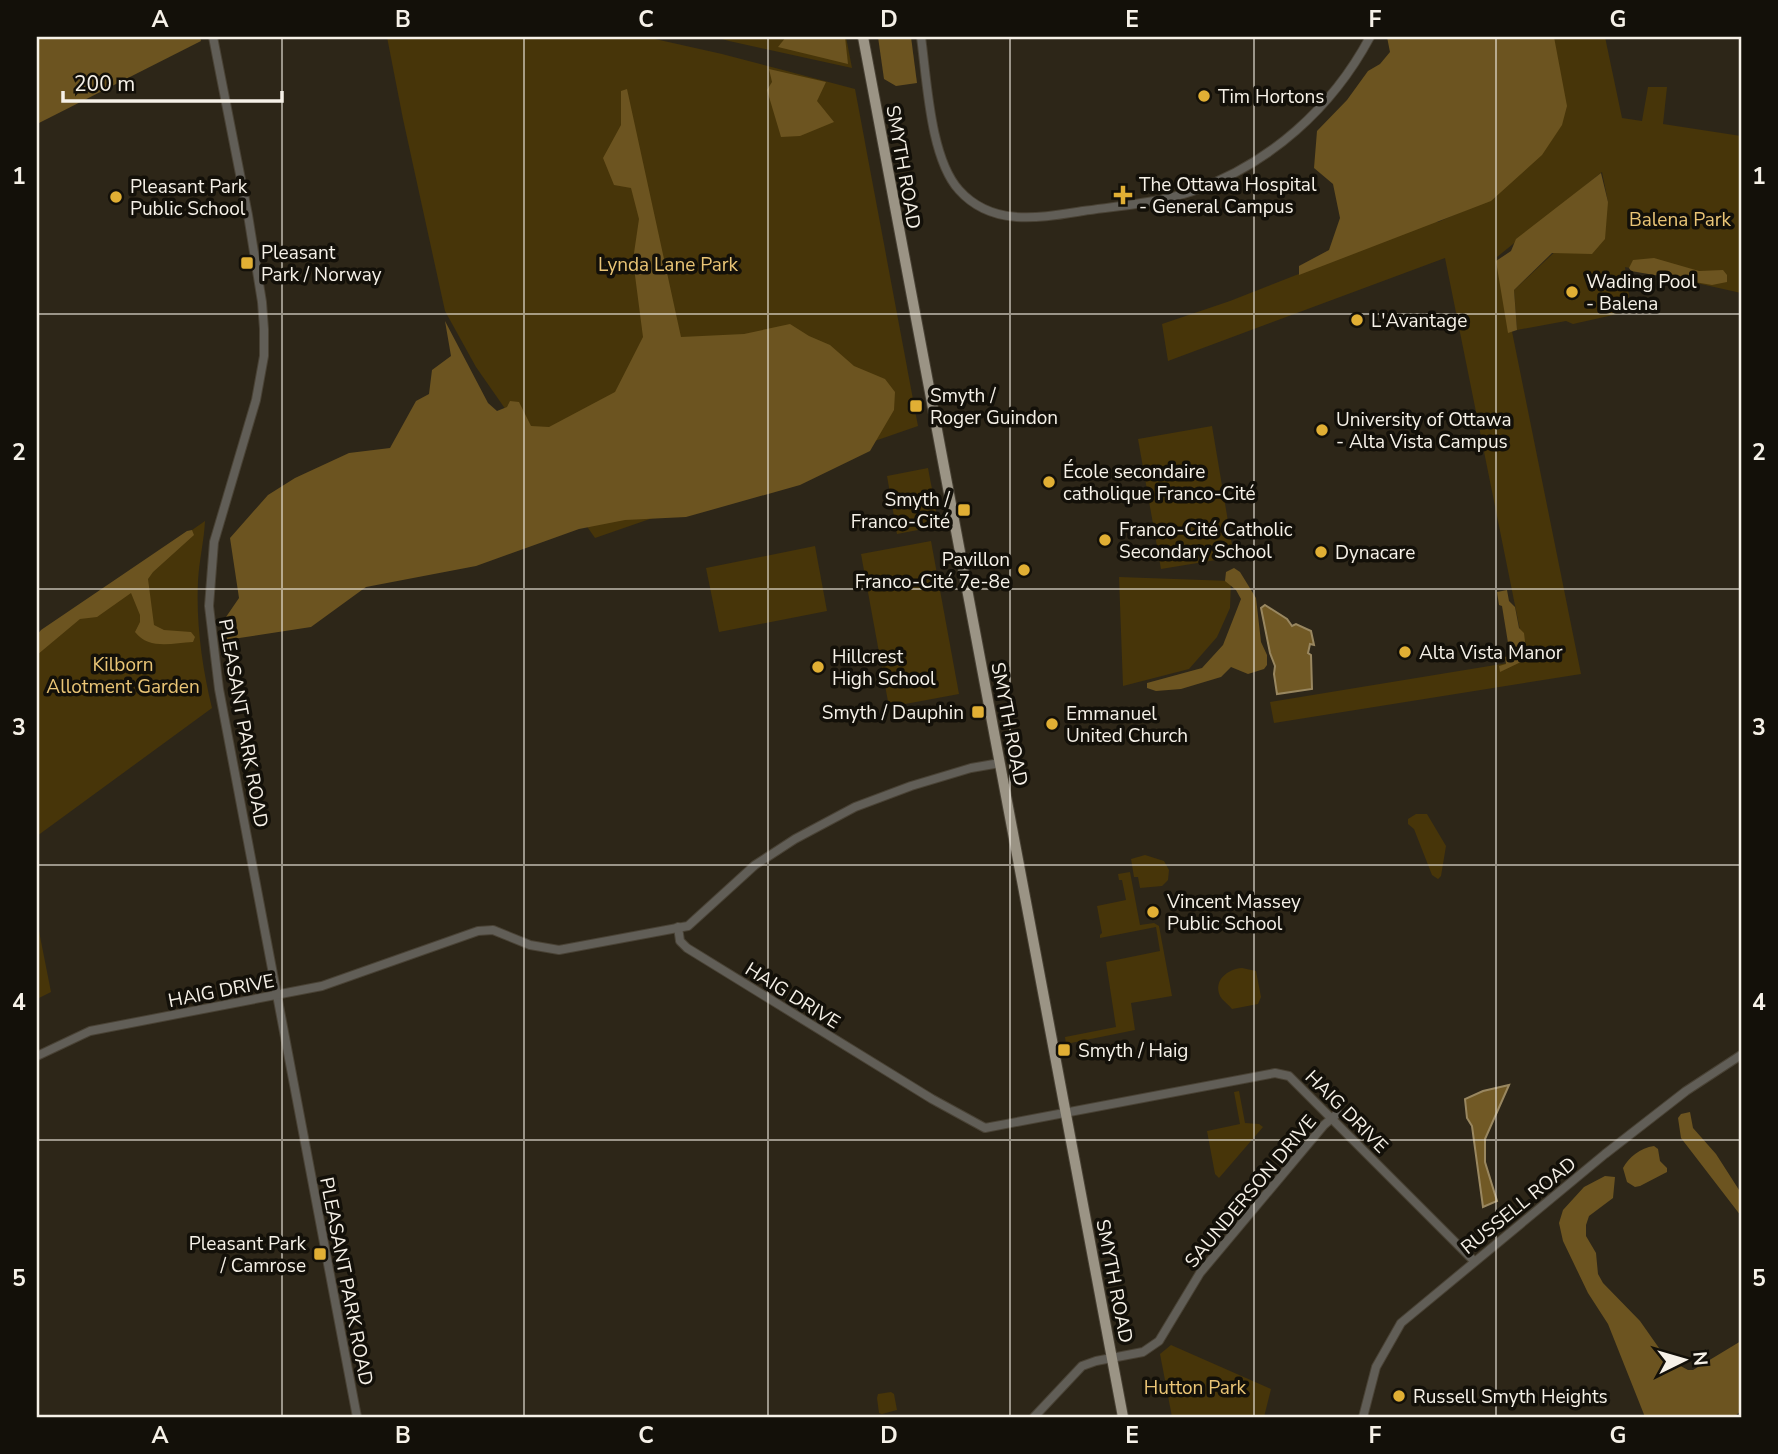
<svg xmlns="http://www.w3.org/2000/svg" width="1778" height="1454" font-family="'Nunito Sans',sans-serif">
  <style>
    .green { fill: #473509 }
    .forest { fill: #6c5420 }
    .water { fill: #715925; stroke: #998760; stroke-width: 2 }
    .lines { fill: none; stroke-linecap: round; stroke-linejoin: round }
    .minor-casing { stroke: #494235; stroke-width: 10 }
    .major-casing { stroke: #494235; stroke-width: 12 }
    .minor { stroke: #615e57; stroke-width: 8 }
    .major { stroke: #9b9485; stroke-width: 10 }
    .grid { fill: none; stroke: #f6f1e8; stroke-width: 2; stroke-opacity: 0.55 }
    .poi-dot { fill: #e1af34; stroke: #131009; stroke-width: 2.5 }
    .labels { text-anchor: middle; stroke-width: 7; stroke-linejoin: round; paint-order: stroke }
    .poi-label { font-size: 19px; fill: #f6f1e8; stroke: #131009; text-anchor: start }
    .street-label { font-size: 19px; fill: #f6f1e8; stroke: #131009 }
    .park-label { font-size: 19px; fill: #eac576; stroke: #131009 }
    .neatline { fill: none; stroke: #f6f1e8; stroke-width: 2.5 }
    .grid-label { font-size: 23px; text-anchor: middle; font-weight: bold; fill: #f6f1e8 }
  </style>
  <rect width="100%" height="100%" fill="#2d2618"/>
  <!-- green -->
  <g class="green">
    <polygon points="387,37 646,37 722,54 855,89 918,426 595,538 476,367 445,311 403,119"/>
    <polygon points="715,37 846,37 852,68 729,41"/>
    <polygon points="1553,37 1605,37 1622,118 1642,121 1648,87 1667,87 1663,124 1741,136 1741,293 1625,267 1631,311 1573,324 1566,321 1517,330 1514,290 1608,202 1602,172 1497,257 1581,674 1274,723 1270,702 1526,660 1445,258 1168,361 1162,324 1230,301 1434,221 1438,222 1486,201"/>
    <polygon points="1212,426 1234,557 1161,569 1138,439"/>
    <polygon points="928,468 939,526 897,534 887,476"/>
    <path d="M205,521C204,541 199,561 198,581C196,623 202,667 212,708L37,836V638Z"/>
    <polygon points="931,541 959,694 889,707 861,554"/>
    <polygon points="815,546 827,611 719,632 706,568"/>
    <polygon points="1119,577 1231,581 1230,608 1217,637 1189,669 1123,686"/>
    <polygon points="1416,814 1427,814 1446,846 1441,876 1438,879 1432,875 1414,829 1408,824 1408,819"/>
    <polygon points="1145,855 1164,861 1169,870 1168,880 1162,886 1140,888 1138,877 1134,877 1131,859"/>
    <polygon points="1130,872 1140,925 1154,923 1159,926 1172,996 1131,1003 1135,1030 1066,1044 1065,1037 1116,1027 1106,962 1160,951 1156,927 1100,938 1100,935 1102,933 1097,906 1126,900 1122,880 1119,880 1118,874"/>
    <polygon points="37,921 51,992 37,999"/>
    <path d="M1242,968L1256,971L1261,997L1258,1004L1232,1009C1229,1005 1222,1000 1220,996C1213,980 1228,969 1242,968Z"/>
    <polygon points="1239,1091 1245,1123 1259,1124 1263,1127 1219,1178 1215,1174 1207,1131 1240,1124 1234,1092"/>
    <polygon points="1171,1345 1271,1389 1264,1417 1172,1417 1160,1354"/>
    <polygon points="891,1392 894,1394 897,1410 882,1414 879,1413 877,1398 878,1394"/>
  </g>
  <!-- forest -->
  <g class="forest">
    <polygon points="37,37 200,37 201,41 37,124"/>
    <polygon points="786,37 845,37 848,64 778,47"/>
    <polygon points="878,37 911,37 917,83 896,86 884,79"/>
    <polygon points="1387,37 1554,37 1567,106 1562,125 1542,155 1491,201 1299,275 1299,266 1329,250 1340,218 1333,184 1314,168 1317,131 1347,100 1368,71 1380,64 1390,52"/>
    <polygon points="769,69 826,82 817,101 834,122 800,136 781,137 767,90 772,82"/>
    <polygon points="627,89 681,337 744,334 790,324 809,336 830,345 854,366 885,379 895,392 894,410 870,451 800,485 686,517 625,520 579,529 476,566 366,587 311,627 226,640 226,617 239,598 230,538 268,495 295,478 349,453 390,448 416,401 429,394 432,370 451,356 445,321 488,403 497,411 507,407 510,401 519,402 531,426 549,427 615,392 643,337 633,260 639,219 631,188 614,185 603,158 621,125 621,91"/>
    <polygon points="1601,173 1608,202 1605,239 1592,254 1552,253 1514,290 1517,330 1508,333 1496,261 1511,251 1516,239"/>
    <polygon points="1654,258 1699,271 1723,270 1727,275 1727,282 1712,285 1631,271 1629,268 1633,260"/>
    <path d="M192,530L194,535L153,572L148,579L154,625L164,630L191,632L195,637L193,642C172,643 149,650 135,632L140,622V615L131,593L97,617L80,619L37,655V635L41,630L187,531Z"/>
    <polygon points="1234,568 1240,572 1256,598 1261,642 1267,655 1267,665 1264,669 1248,674 1231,667 1221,677 1181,689 1156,691 1147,688 1147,683 1202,668 1223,645 1241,599 1236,590 1225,581 1226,572"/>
    <polygon points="1507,590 1509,601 1515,607 1519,628 1524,633 1527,659 1500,672 1499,666 1506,664 1505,657 1510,655 1502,606 1499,605 1497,592"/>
    <polygon points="1690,1112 1693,1128 1716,1154 1741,1193 1741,1216 1681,1138 1678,1118 1681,1114"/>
    <path d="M1654,1146L1658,1149L1660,1161L1667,1168V1172L1640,1186L1635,1187L1627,1182L1623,1168C1629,1157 1640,1148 1654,1146Z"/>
    <polygon points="1605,1176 1615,1177 1613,1198 1589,1216 1586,1225 1586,1236 1596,1253 1598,1274 1603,1283 1640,1321 1666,1358 1688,1370 1693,1370 1741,1341 1741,1411 1734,1417 1645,1417 1608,1324 1588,1293 1563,1241 1559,1223 1563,1210 1584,1187"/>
  </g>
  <!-- water -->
  <g class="water">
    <polygon points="1265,605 1287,619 1292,626 1296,624 1311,631 1314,645 1310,644 1308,653 1311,655 1312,689 1277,694 1274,674 1275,666 1270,653 1261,608"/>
    <polygon points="1509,1085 1485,1139 1485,1162 1497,1201 1483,1207 1472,1126 1467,1118 1465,1099 1483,1091"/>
  </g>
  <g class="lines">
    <defs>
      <g id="minor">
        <polyline points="213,37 248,215 262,302 264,329 264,356 256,400 214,542 209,606 219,689 357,1417"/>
        <path d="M921,37C927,80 930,158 959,190C992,227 1039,218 1083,211C1119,206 1158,203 1193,191C1270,164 1332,108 1370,37"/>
        <polyline points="678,927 680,941 687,948 932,1099 985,1128 1275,1073 1289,1076 1474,1261"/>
        <polyline points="37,1056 90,1031 322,986 478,931 493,930 530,945 559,950 688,926 755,865 795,839 855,807 911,786 971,768 1000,763"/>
        <polyline points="1034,1417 1082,1366 1096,1361 1143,1352 1159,1341 1200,1273 1324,1125 1338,1113"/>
        <polyline points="1363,1417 1376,1367 1401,1323 1605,1154 1686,1091 1741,1055"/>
      </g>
      <polyline id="major" points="863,37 1123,1417"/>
    </defs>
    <!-- minor casing -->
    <use href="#minor" class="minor-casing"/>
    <!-- major casing -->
    <use href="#major" class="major-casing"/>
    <!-- minor -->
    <use href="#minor" class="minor"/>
    <!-- major -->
    <use href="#major" class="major"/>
  </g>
  <!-- grid -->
  <path class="grid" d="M282,37V1417M524,37V1417M768,37V1417M1010,37V1417M1254,37V1417M1496,37V1417M37,314H1741M37,589H1741M37,865H1741M37,1140H1741"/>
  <!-- markers -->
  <g class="poi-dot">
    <circle cx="1204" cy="96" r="7"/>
    <path d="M1119.5 184.5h7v7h7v7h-7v7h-7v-7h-7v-7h7z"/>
    <circle cx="116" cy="197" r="7"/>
    <rect x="240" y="256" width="14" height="14" rx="3.5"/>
    <circle cx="1572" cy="292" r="7"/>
    <circle cx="1357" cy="320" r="7"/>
    <rect x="909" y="399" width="14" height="14" rx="3.5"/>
    <circle cx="1322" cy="430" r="7"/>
    <circle cx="1049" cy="482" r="7"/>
    <rect x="957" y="503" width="14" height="14" rx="3.5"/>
    <circle cx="1105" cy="540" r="7"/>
    <circle cx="1321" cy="552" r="7"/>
    <circle cx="1024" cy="570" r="7"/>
    <circle cx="1405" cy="652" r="7"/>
    <circle cx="818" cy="667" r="7"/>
    <rect x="971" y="705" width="14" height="14" rx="3.5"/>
    <circle cx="1052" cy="724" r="7"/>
    <circle cx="1153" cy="912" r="7"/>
    <rect x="1057" y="1043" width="14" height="14" rx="3.5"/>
    <rect x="313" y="1247" width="14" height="14" rx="3.5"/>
    <circle cx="1399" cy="1396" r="7"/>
  </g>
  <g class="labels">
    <!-- poi labels -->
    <g class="poi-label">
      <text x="1218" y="103">Tim Hortons</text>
      <text x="1139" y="191">The Ottawa Hospital<tspan x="1139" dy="22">- General Campus</tspan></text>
      <text x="130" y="193">Pleasant Park<tspan x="130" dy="22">Public School</tspan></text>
      <text x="261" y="259">Pleasant<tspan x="261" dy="22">Park / Norway</tspan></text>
      <text x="1586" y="288">Wading Pool<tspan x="1586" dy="22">- Balena</tspan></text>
      <text x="1371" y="327">L'Avantage</text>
      <text x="930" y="402">Smyth /<tspan x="930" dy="22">Roger Guindon</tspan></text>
      <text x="1336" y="426">University of Ottawa<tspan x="1336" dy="22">- Alta Vista Campus</tspan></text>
      <text x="1063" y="478">École secondaire<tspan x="1063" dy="22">catholique Franco-Cité</tspan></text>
      <text x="950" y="506" text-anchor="end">Smyth /<tspan x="950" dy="22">Franco-Cité</tspan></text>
      <text x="1119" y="536">Franco-Cité Catholic<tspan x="1119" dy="22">Secondary School</tspan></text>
      <text x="1335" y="559">Dynacare</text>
      <text x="1010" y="566" text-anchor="end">Pavillon<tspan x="1010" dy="22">Franco-Cité 7e-8e</tspan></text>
      <text x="1419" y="659">Alta Vista Manor</text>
      <text x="832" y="663">Hillcrest<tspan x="832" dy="22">High School</tspan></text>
      <text x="964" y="719" text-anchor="end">Smyth / Dauphin</text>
      <text x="1066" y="720">Emmanuel<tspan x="1066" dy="22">United Church</tspan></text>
      <text x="1167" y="908">Vincent Massey<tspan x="1167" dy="22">Public School</tspan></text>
      <text x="1078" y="1057">Smyth / Haig</text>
      <text x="306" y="1250" text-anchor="end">Pleasant Park<tspan x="306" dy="22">/ Camrose</tspan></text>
      <text x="1413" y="1403">Russell Smyth Heights</text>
    </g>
    <!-- street labels -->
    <g class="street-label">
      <text transform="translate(904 167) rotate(80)" y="7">SMYTH ROAD</text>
      <text transform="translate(244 723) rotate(80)" y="7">PLEASANT PARK ROAD</text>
      <text transform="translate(1010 724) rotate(79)" y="7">SMYTH ROAD</text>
      <text transform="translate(221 990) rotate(-11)" y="7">HAIG DRIVE</text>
      <text transform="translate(793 995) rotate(32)" y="7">HAIG DRIVE</text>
      <text transform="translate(1347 1111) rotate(45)" y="7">HAIG DRIVE</text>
      <text transform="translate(1250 1191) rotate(-50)" y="7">SAUNDERSON DRIVE</text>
      <text transform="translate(1518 1205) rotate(-39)" y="7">RUSSELL ROAD</text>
      <text transform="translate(347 1281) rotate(79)" y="7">PLEASANT PARK ROAD</text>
      <text transform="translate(1115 1281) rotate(79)" y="7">SMYTH ROAD</text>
    </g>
    <!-- park labels -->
    <g class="park-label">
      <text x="1680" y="226">Balena Park</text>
      <text x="668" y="271">Lynda Lane Park</text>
      <text x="123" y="671">Kilborn<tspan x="123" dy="22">Allotment Garden</tspan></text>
      <text x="1195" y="1394">Hutton Park</text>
    </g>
  </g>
  <!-- border -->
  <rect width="1778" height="1454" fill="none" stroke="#131009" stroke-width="77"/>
  <!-- north arrow -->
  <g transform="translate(1684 1360) rotate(85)" stroke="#131009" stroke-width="5" paint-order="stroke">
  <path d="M0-5L12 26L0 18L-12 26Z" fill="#f6f1e8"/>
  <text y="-10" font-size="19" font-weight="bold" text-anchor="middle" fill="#f6f1e8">N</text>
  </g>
  <!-- scale -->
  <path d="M63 91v10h219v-10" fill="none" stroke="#f6f1e8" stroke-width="3.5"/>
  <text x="74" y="91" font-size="21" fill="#f6f1e8" stroke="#131009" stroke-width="5" paint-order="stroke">200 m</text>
  <rect x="38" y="38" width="1702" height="1378" class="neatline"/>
  <g class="grid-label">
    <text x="160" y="27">A</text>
    <text x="403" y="27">B</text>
    <text x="646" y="27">C</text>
    <text x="889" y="27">D</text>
    <text x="1132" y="27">E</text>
    <text x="1375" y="27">F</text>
    <text x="1618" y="27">G</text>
    <text x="19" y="184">1</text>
    <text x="1759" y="184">1</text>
    <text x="19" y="460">2</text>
    <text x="1759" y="460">2</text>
    <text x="19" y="735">3</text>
    <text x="1759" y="735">3</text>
    <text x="19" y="1010">4</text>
    <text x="1759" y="1010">4</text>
    <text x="19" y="1286">5</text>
    <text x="1759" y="1286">5</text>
    <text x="160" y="1443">A</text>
    <text x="403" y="1443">B</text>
    <text x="646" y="1443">C</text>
    <text x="889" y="1443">D</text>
    <text x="1132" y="1443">E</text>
    <text x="1375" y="1443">F</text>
    <text x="1618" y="1443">G</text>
  </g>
</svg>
